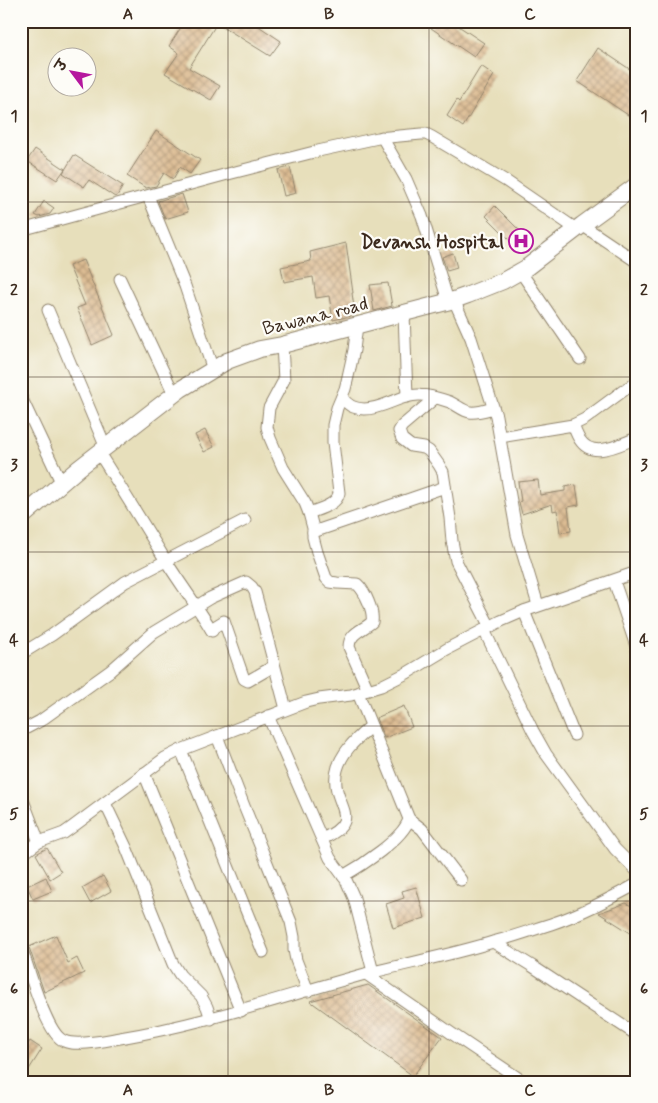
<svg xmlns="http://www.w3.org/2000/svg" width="658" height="1103" font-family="Mynerve,'Playpen Sans Deva',sans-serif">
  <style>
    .building { fill: url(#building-cross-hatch) }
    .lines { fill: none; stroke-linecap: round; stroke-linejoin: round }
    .street-casing { stroke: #91846c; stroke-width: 13 }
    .primary-casing { stroke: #91846c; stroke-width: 18 }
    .street { stroke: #fff; stroke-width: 11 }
    .primary { stroke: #fff; stroke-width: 16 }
    .grid { fill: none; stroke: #3b2a1e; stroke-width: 1; stroke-opacity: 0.55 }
    .labels { text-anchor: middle; stroke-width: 4.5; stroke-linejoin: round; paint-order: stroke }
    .poi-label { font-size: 19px; font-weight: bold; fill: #3b2a1e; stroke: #fdfcf7; text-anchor: end }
    .street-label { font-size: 19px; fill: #3b2a1e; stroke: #fdfcf7 }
    .neatline { fill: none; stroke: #3b2a1e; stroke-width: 2 }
    .grid-label { font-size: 16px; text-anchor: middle; font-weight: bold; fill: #3b2a1e }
  </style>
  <defs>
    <pattern id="building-cross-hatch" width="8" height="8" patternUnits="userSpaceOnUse" patternTransform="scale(1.25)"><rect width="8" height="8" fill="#dcbc93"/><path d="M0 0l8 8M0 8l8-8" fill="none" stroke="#b49977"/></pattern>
  </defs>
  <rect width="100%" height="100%" fill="#fdfcf7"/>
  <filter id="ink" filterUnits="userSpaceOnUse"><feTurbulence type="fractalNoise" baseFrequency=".02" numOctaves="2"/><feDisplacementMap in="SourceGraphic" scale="10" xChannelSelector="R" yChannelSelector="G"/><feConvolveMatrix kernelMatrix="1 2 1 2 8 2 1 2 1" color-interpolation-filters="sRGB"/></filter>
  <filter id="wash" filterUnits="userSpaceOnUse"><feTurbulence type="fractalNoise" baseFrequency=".0096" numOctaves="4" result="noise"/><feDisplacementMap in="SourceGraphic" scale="20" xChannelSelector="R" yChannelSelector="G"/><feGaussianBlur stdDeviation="1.12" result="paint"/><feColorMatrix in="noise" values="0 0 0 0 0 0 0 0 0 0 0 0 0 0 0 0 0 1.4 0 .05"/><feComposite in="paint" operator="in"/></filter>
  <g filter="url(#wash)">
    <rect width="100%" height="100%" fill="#e7dfbb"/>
    <g id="blocks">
      <!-- building -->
      <g class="building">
        <polygon points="185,21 251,21 281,41 270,56 217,23 189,68 220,86 211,100 165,73 179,53 169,46"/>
        <polygon points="436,21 451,21 484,43 474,57 431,28"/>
        <polygon points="598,48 637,74 637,121 577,81"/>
        <polygon points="481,66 494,75 463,127 447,116 457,100 459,102"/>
        <polygon points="156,131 200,160 190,174 180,167 173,179 164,173 156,186 146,188 127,176"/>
        <polygon points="35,149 65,169 57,180 27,161"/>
        <polygon points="74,155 123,186 117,196 115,197 89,180 84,187 63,173"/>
        <polygon points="290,167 296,193 284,196 278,170"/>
        <polygon points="182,194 188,212 165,219 158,201"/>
        <polygon points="44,201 54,208 50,214 39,217 35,215"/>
        <polygon points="495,206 530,241 520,250 486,216"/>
        <polygon points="346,243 353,293 352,293 355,315 333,320 329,296 316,298 313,277 284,282 281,267 311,261 310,252"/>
        <polygon points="453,253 457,268 447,271 442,257"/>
        <polygon points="83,260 114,335 92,345 77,308 85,305 69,266"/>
        <polygon points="388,283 392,306 374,311 370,285"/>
        <polygon points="205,430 214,447 204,452 195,435"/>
        <polygon points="538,480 540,495 565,491 565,487 576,485 579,505 568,507 571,531 560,533 557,510 553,511 552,504 522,514 519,502 521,501 518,482"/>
        <polygon points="404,706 412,727 384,738 376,718"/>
        <polygon points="47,848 61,872 50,879 36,854"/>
        <polygon points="103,876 111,891 90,903 82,888"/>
        <polygon points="46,877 52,891 33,899 27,886"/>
        <polygon points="416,887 425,918 393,928 386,904 404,898 402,891"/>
        <polygon points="626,903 637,909 637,937 599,913"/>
        <polygon points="56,935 68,963 77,958 84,973 44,992 29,947"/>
        <polygon points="368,985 442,1037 413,1076 310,1001"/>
        <polygon points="30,1041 42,1049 21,1082 21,1055"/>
      </g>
    </g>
  </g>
  <g filter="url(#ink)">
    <use href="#blocks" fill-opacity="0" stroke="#91846c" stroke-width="1"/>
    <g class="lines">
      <defs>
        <g id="street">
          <polyline points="382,137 406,179 422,216 448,301"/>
          <polyline points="148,196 185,286 213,370"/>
          <polyline points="582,225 637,262"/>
          <polyline points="21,230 224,175 318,151 378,138 421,134 426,134 432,137 506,181 576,229"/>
          <polyline points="520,271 580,359"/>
          <polyline points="120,279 174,394"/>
          <polyline points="454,300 471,338 496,416 517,535 538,605"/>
          <polyline points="48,310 106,448"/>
          <polyline points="404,313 407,397"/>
          <path d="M282,345L284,380L269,408L267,427L270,438L283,468L305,503L309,513L313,528V537L317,552L326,578L330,582L337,583L357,584C365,591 374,611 372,622C363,630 349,633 349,647L368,690"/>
          <polyline points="21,397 62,484"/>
          <path d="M342,397C348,406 353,408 364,409C385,409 400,394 420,395C429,395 441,399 450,402C457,405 463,411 470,412C478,413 486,410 493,408"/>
          <polyline points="435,398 402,426 399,431 402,439 411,446 424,448 429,451 439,465 443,472 450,518 452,541 456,561 490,627"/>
          <path d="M573,425C575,430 577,436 580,440C593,460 620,444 637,438"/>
          <polyline points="500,437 573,425 585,419 627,388 637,383"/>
          <path d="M99,453C122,489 144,525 166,561C181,585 198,607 212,631"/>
          <path d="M309,513C319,509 337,505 339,493L333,443V425L337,408L345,389L347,381L354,350L357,325"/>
          <polyline points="313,532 445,487"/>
          <polyline points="614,581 637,649"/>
          <polyline points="524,611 574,735"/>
          <polyline points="211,629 224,621 244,679 248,681 274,666"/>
          <polyline points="484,630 533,731 546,754 615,849 637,871"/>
          <polyline points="21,654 52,635 125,582 245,520"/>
          <polyline points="268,716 330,858 346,880 354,898 373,972"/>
          <polyline points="21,731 40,721 110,671 154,632 210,598 246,582 252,587 255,592 286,709"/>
          <polyline points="217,736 244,806 291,922 294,937 294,950 296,960 308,991"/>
          <polyline points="181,750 263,952"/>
          <polyline points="144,773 241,1011"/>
          <polyline points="21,795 39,842"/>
          <polyline points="105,803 126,847 173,964 180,975 201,996 207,1007 211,1019"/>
          <polyline points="409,819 422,829 461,880"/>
          <path d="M322,839C366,819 332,806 336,775C339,754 356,739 371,726"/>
          <polyline points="21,855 39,842 64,833 71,828 165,758 181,750 306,702 319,699 351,695 381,686 407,673 447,649 501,621 524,611 637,572"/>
          <path d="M343,876C361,866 403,839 409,819L358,693"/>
          <polyline points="493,942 532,966 637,1035"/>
          <path d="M21,947C28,966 46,1034 64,1041C77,1047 107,1040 120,1038C204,1024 284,996 365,974C408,963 451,955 493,942C513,937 532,930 551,924C581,914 609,899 637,884"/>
          <polyline points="366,974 451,1033 524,1082"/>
        </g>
        <polyline id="primary" points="21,518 79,468 181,389 227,361 260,349 282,345 454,300 468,295 503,281 526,268 582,225 637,185"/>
      </defs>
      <!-- street casing -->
      <use href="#street" class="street-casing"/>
      <!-- primary casing -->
      <use href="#primary" class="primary-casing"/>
      <!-- street -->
      <use href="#street" class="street"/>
      <!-- primary -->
      <use href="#primary" class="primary"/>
    </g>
  </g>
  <!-- grid -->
  <path class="grid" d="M228,21V1082M429,21V1082M21,202H637M21,377H637M21,552H637M21,726H637M21,901H637"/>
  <!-- icons -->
  <defs>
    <symbol id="hospital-ring" viewBox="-11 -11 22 22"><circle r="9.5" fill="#fdfcf7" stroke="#b5179e" stroke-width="1.5"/><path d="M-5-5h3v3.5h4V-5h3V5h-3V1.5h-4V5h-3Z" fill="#b5179e"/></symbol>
  </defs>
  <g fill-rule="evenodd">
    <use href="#hospital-ring" x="507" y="227" width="28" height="28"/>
  </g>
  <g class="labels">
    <!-- poi labels -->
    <g class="poi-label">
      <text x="504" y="248">Devansh Hospital</text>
    </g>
    <!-- street labels -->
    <g class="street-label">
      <text transform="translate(315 315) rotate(-14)" y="7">Bawana road</text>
    </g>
  </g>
  <!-- margin -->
  <rect width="658" height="1103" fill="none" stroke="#fdfcf7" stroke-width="55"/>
  <!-- north arrow -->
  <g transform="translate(72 72) rotate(302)"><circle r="24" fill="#fdfcf7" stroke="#afa8a0"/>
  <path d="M0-4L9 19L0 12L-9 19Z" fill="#b5179e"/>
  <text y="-8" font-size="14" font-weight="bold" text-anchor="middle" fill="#3b2a1e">उ</text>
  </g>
  <rect x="28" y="28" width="602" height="1048" class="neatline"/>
  <g class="grid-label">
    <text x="128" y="19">A</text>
    <text x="329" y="19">B</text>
    <text x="530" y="19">C</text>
    <text x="14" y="121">1</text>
    <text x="644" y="121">1</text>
    <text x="14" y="295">2</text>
    <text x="644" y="295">2</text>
    <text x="14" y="470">3</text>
    <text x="644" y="470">3</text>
    <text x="14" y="645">4</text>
    <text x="644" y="645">4</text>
    <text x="14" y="819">5</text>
    <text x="644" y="819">5</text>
    <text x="14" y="994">6</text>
    <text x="644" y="994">6</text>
    <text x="128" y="1095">A</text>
    <text x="329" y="1095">B</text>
    <text x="530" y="1095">C</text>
  </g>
</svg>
